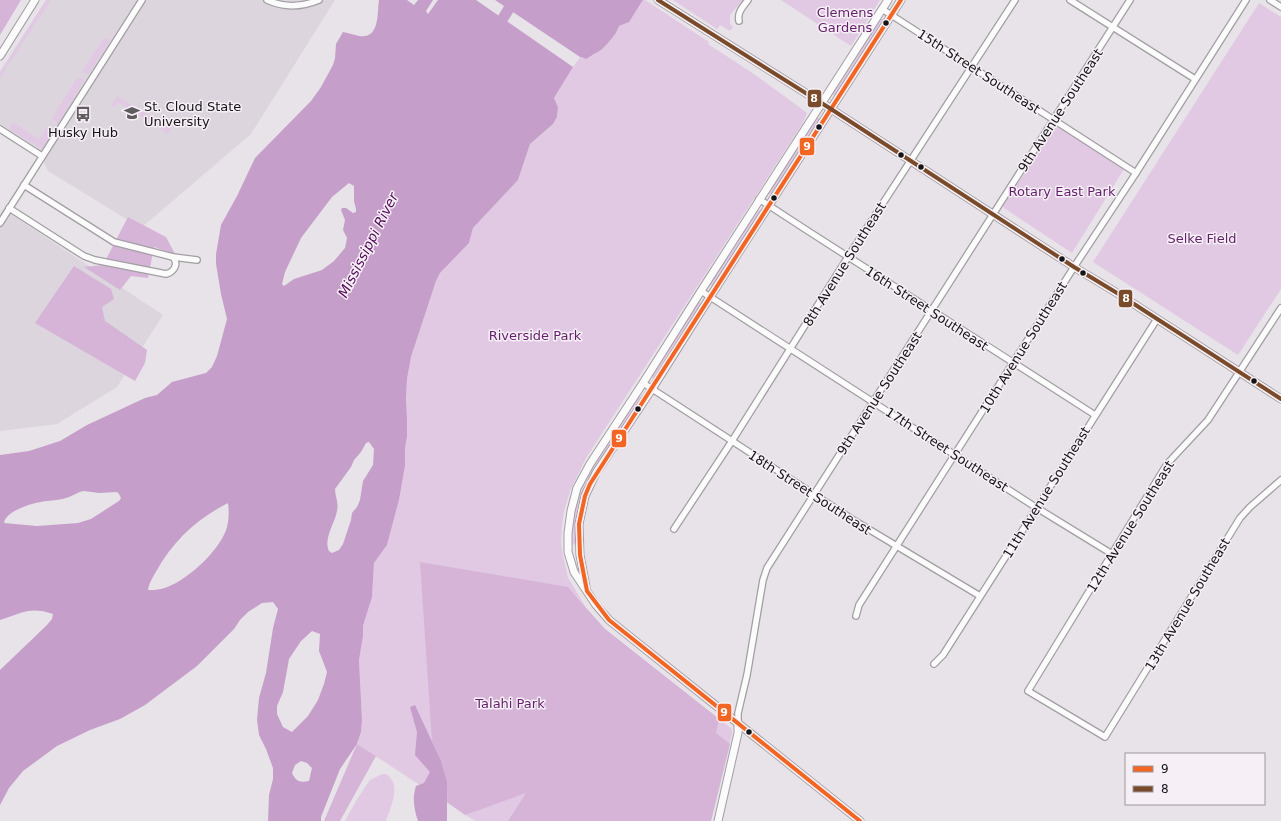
<svg xmlns="http://www.w3.org/2000/svg" width="1281" height="821" font-family="'DejaVu Sans',sans-serif">
  <style>
    .built { fill: #ddd5de }
    .green { fill: #e1c9e4 }
    .forest { fill: #d5b4d8 }
    .water { fill: #c69eca; fill-rule: evenodd }
    .lines { fill: none; stroke-linecap: round; stroke-linejoin: round }
    .river { stroke: #c69eca; stroke-width: 11 }
    .minor-casing { stroke: #a29fa2; stroke-width: 8 }
    .tertiary-casing { stroke: #a29fa2; stroke-width: 9 }
    .minor { stroke: #fbfbfc; stroke-width: 5.5 }
    .tertiary { stroke: #fbfbfc; stroke-width: 7 }
    .bus-1-casing { stroke: #f6f0f6; stroke-width: 7 }
    .bus-2-casing { stroke: #f6f0f6; stroke-width: 7 }
    .bus-1 { stroke: #f26522; stroke-width: 4 }
    .bus-2 { stroke: #7a4b2a; stroke-width: 4 }
    .bus-dot { fill: #161416; stroke: #f6f0f6; stroke-width: 1.5 }
    .labels { text-anchor: middle; stroke-width: 3; stroke-linejoin: round; paint-order: stroke }
    .park-label { font-size: 13px; fill: #631f6a; stroke: #f6f0f6 }
    .street-label { font-size: 13px; fill: #161416; stroke: #f6f0f6 }
    .poi-label { font-size: 13px; fill: #161416; stroke: #f6f0f6; text-anchor: start }
    .water-label { font-size: 14px; font-style: italic; fill: #510858; stroke: #f6f0f6 }
    .line-badge { stroke: #f6f0f6; stroke-width: 1.5 }
    .badge-label { font-size: 11px; text-anchor: middle; font-weight: bold; fill: #fff }
  </style>
  <rect width="100%" height="100%" fill="#e7e3e8"/>
  <!-- built -->
  <g class="built">
    <polygon points="46,0 335,0 251,134 141,228 48,171 36,147 0,124 0,71"/>
    <polygon points="3,209 163,315 117,387 57,424 0,431 0,214"/>
  </g>
  <!-- green -->
  <g class="green">
    <polygon points="46,0 51,0 0,78 0,73"/>
    <path d="M643,0H645L709,42L708,44L757,76L807,113L803,123L586,458L570,491L564,512L562,525L561,544L563,555L568,578L573,586L586,608L605,629L732,729V734L711,821H475L357,744L361,732L362,720L359,660L363,636V626L372,597L374,563L387,545L399,500L405,466V448L407,437V418L406,399L407,379L411,357L436,281L440,273L469,243L473,228L518,180L530,144L553,124L557,117L558,107L554,98L573,67L581,56L587,58L594,55L616,33L619,26C631,22 637,10 643,0Z"/>
    <polygon points="673,0 743,0 730,15 730,24 733,27 730,31 720,25 717,29"/>
    <polygon points="781,0 880,0 851,46"/>
    <polygon points="1259,3 1281,17 1281,289 1238,355 1093,262"/>
    <polygon points="880,19 883,19 884,22 835,96 834,96 832,93"/>
    <polygon points="107,38 110,39 110,41 89,74 85,74 83,70 103,39"/>
    <polygon points="81,78 84,79 84,81 59,123 57,123 52,118 76,79"/>
    <polygon points="117,96 171,129 168,134 118,102 115,107 111,105"/>
    <polygon points="817,118 820,118 821,120 773,195 770,195 769,192"/>
    <polygon points="12,123 14,123 39,139 47,127 53,129 53,131 43,148 40,148 9,129"/>
    <polygon points="1057,126 1124,169 1072,253 1004,208 1003,206 1053,130"/>
    <polygon points="759,210 761,211 715,286 711,286 710,284 757,211"/>
    <polygon points="699,302 702,304 655,378 653,378 651,375"/>
    <polygon points="638,396 641,396 642,399 593,475 576,527 576,543 573,545 571,544 571,525 578,493 582,485 589,472"/>
    <path d="M382,774H386C402,784 391,806 386,821H345L357,799L370,780Z"/>
  </g>
  <!-- forest -->
  <g class="forest">
    <polygon points="0,0 21,0 0,35"/>
    <polygon points="128,217 166,237 175,254 154,247 148,278 131,276 120,290 84,267 103,265"/>
    <polygon points="74,266 111,289 114,299 102,307 105,321 147,350 145,363 135,381 35,323"/>
    <path d="M420,562L568,587L578,599L605,629L719,719L716,733L730,744L711,821H508L526,793L465,815L447,802C449,780 441,760 432,741Z"/>
    <polygon points="357,744 376,756 340,821 324,821"/>
  </g>
  <!-- water -->
  <g class="water">
    <path d="M379,0H407L414,5L418,0H433L426,11L428,14L438,0H476L573,67L554,98L558,107L557,117L553,124L530,144L518,180L473,228L469,243L440,273L436,281L411,357L407,379L406,399L407,418V437L405,448V466L399,500L387,545L374,563L372,597L363,626V636L359,660L362,720L361,732L357,744L340,769L321,817V821H268L269,795L273,779V768L266,749L259,735L257,720L259,698L266,673L273,628L278,609L273,602L262,603L248,612L240,620L234,629L197,666L145,705L120,719L90,730L57,746L23,771L9,788L0,805V670L47,625L52,619L53,614C30,606 22,613 0,620V455L29,451L60,441L87,425L145,398L157,395L172,382L202,374L206,373L212,367L217,356L227,319L221,294L216,264V254L221,225L237,196L255,158L311,101L321,87L333,65L335,58L336,44L343,32C349,33 354,35 359,36C380,39 377,14 379,0ZM349,183L354,186V201L356,209V212L353,213L346,208H342L341,210L345,220L343,230L347,238L345,248L334,261L322,270L294,279L284,286L282,284L285,272L301,238L332,197ZM369,442L374,449L373,465L363,481L360,500L357,507L352,513L351,520L343,544L339,550L332,553L329,551C323,539 335,523 337,511C339,503 335,496 335,489L351,467L354,460L361,452L366,443ZM84,491L99,493L117,492L119,494L121,498L119,501L91,519L78,523L37,526L4,523C6,510 35,502 47,501C53,500 60,500 66,498C73,496 77,492 84,491ZM228,503C229,511 229,519 227,527C221,550 184,584 161,589C157,590 152,590 148,590C149,583 153,577 157,570C173,541 198,518 228,503ZM312,631L320,634L319,651L327,672L324,684L318,700L308,716L292,732L283,727L277,714V706L283,692L289,659L301,641ZM301,761L307,763L312,768L309,781C299,783 296,781 292,773L295,765Z"/>
    <polygon points="495,0 643,0 629,22 619,26 616,33 608,43 601,50 586,59 582,57 580,57"/>
    <path d="M415,705L441,761L447,782V821H418C414,809 412,798 416,786L424,783L430,772L415,755L417,732L410,707Z"/>
  </g>
  <g class="lines">
    <!-- river -->
    <polyline class="river" points="496,30 514,0"/>
    <defs>
      <g id="minor">
        <path d="M267,0C284,8 302,7 319,0"/>
        <polyline points="1070,0 1195,79"/>
        <polyline points="1270,0 1281,7"/>
        <polyline points="882,9 1136,173"/>
        <path d="M739,21C737,12 743,7 748,0"/>
        <polyline points="0,129 42,156"/>
        <polyline points="759,199 808,231 1095,415"/>
        <path d="M9,208L84,256L95,260L166,274C174,272 179,264 173,257L114,242L24,185"/>
        <polyline points="0,223 142,0"/>
        <polyline points="173,257 197,260"/>
        <polyline points="701,291 1037,508 1112,554"/>
        <polyline points="1281,308 1208,420 1167,464 1028,691 1105,737 1240,518 1250,507 1281,480"/>
        <polyline points="643,383 855,521 980,596"/>
        <polyline points="674,529 732,441 848,257 1015,0"/>
        <polyline points="856,616 859,605 1074,267 1136,173 1246,0"/>
        <polyline points="934,664 943,655 1157,319"/>
        <polyline points="738,723 738,713 747,675 763,580 767,568 1130,0"/>
      </g>
      <g id="tertiary">
        <polyline points="658,0 831,109 1074,267 1117,293 1281,399"/>
        <polyline points="0,56 35,0"/>
        <polyline points="586,587 580,555 579,524 585,496 596,473 652,389 710,297 901,0"/>
        <polyline points="718,821 738,733 738,723"/>
        <polyline points="860,821 609,620 596,605 574,572 568,552 568,533 571,511 577,488 590,464 643,383 701,291 888,0"/>
      </g>
    </defs>
    <!-- minor casing -->
    <use href="#minor" class="minor-casing"/>
    <!-- tertiary casing -->
    <use href="#tertiary" class="tertiary-casing"/>
    <!-- minor -->
    <use href="#minor" class="minor"/>
    <!-- tertiary -->
    <use href="#tertiary" class="tertiary"/>
    <defs>
      <polyline id="bus-1" points="860,821 609,620 587,591 580,555 579,524 585,496 590,484 901,0"/>
      <polyline id="bus-2" points="658,0 831,109 1074,267 1117,293 1281,399"/>
    </defs>
    <!-- bus-1 casing -->
    <use href="#bus-1" class="bus-1-casing"/>
    <!-- bus-2 casing -->
    <use href="#bus-2" class="bus-2-casing"/>
    <!-- bus-1 -->
    <use href="#bus-1" class="bus-1"/>
    <!-- bus-2 -->
    <use href="#bus-2" class="bus-2"/>
  </g>
  <!-- icons -->
  <defs>
    <symbol id="university-bare" viewBox="-9 -9 18 18"><path d="M0-5L7-2L0 1L-7-2ZM-4 1L0 2.5L4 1V4Q0 6-4 4Z" fill="#5f5c60" stroke="#f6f0f6" stroke-width="2.5" paint-order="stroke"/></symbol>
    <symbol id="bus-bare" viewBox="-9 -9 18 18"><path d="M-5-6H5V4H4V6H2V4H-2V6H-4V4H-5ZM-3.5-4V0h7V-4ZM-3.5 1.2v1.5H-2V1.2ZM2 1.2v1.5H3.5V1.2Z" fill="#5f5c60" stroke="#f6f0f6" stroke-width="2.5" paint-order="stroke"/></symbol>
  </defs>
  <g fill-rule="evenodd">
    <use href="#university-bare" x="121" y="102" width="22" height="22"/>
    <use href="#bus-bare" x="72" y="103" width="22" height="22"/>
  </g>
  <!-- markers -->
  <g class="bus-dot">
    <circle cx="886" cy="23" r="3.5"/>
    <circle cx="819" cy="127" r="3.5"/>
    <circle cx="901" cy="155" r="3.5"/>
    <circle cx="921" cy="167" r="3.5"/>
    <circle cx="774" cy="198" r="3.5"/>
    <circle cx="1062" cy="259" r="3.5"/>
    <circle cx="1083" cy="273" r="3.5"/>
    <circle cx="1254" cy="381" r="3.5"/>
    <circle cx="638" cy="409" r="3.5"/>
    <circle cx="749" cy="732" r="3.5"/>
  </g>
  <g class="labels">
    <!-- park labels -->
    <g class="park-label">
      <text x="845" y="17">Clemens<tspan x="845" dy="15">Gardens</tspan></text>
      <text x="1062" y="196">Rotary East Park</text>
      <text x="1202" y="243">Selke Field</text>
      <text x="535" y="340">Riverside Park</text>
      <text x="510" y="708">Talahi Park</text>
    </g>
    <!-- street labels -->
    <g class="street-label">
      <text transform="translate(979 71) rotate(33)" y="5">15th Street Southeast</text>
      <text transform="translate(1060 110) rotate(-57)" y="5">9th Avenue Southeast</text>
      <text transform="translate(844 264) rotate(-58)" y="5">8th Avenue Southeast</text>
      <text transform="translate(927 308) rotate(33)" y="5">16th Street Southeast</text>
      <text transform="translate(1023 347) rotate(-58)" y="5">10th Avenue Southeast</text>
      <text transform="translate(879 393) rotate(-57)" y="5">9th Avenue Southeast</text>
      <text transform="translate(947 449) rotate(33)" y="5">17th Street Southeast</text>
      <text transform="translate(810 492) rotate(33)" y="5">18th Street Southeast</text>
      <text transform="translate(1046 492) rotate(-58)" y="5">11th Avenue Southeast</text>
      <text transform="translate(1130 526) rotate(-58)" y="5">12th Avenue Southeast</text>
      <text transform="translate(1187 604) rotate(-59)" y="5">13th Avenue Southeast</text>
    </g>
    <!-- poi labels -->
    <g class="poi-label">
      <text x="144" y="111">St. Cloud State<tspan x="144" dy="15">University</tspan></text>
      <text x="83" y="137" text-anchor="middle">Husky Hub</text>
    </g>
    <!-- water labels -->
    <g class="water-label">
      <text transform="translate(368 245) rotate(-63)" y="5">Mississippi River</text>
    </g>
  </g>
  <g class="line-badge">
    <rect x="807" y="89" width="15" height="19" rx="4" fill="#7a4b2a"/>
    <rect x="799" y="137" width="16" height="19" rx="4" fill="#f26522"/>
    <rect x="1118" y="289" width="15" height="19" rx="4" fill="#7a4b2a"/>
    <rect x="611" y="429" width="16" height="19" rx="4" fill="#f26522"/>
    <rect x="717" y="703" width="15" height="19" rx="4" fill="#f26522"/>
  </g>
  <g class="badge-label">
    <text x="814" y="102">8</text>
    <text x="807" y="150">9</text>
    <text x="1126" y="302">8</text>
    <text x="619" y="442">9</text>
    <text x="724" y="716">9</text>
  </g>
  <!-- legend -->
  <rect x="1125" y="753" width="140" height="52" fill="#f6f0f6" stroke="#9c989c"/>
  <rect x="1133" y="766" width="20" height="6" fill="#f26522" stroke="#9c989c"/>
  <text x="1161" y="773" font-size="12" fill="#161416">9</text>
  <rect x="1133" y="786" width="20" height="6" fill="#7a4b2a" stroke="#9c989c"/>
  <text x="1161" y="793" font-size="12" fill="#161416">8</text>
</svg>
